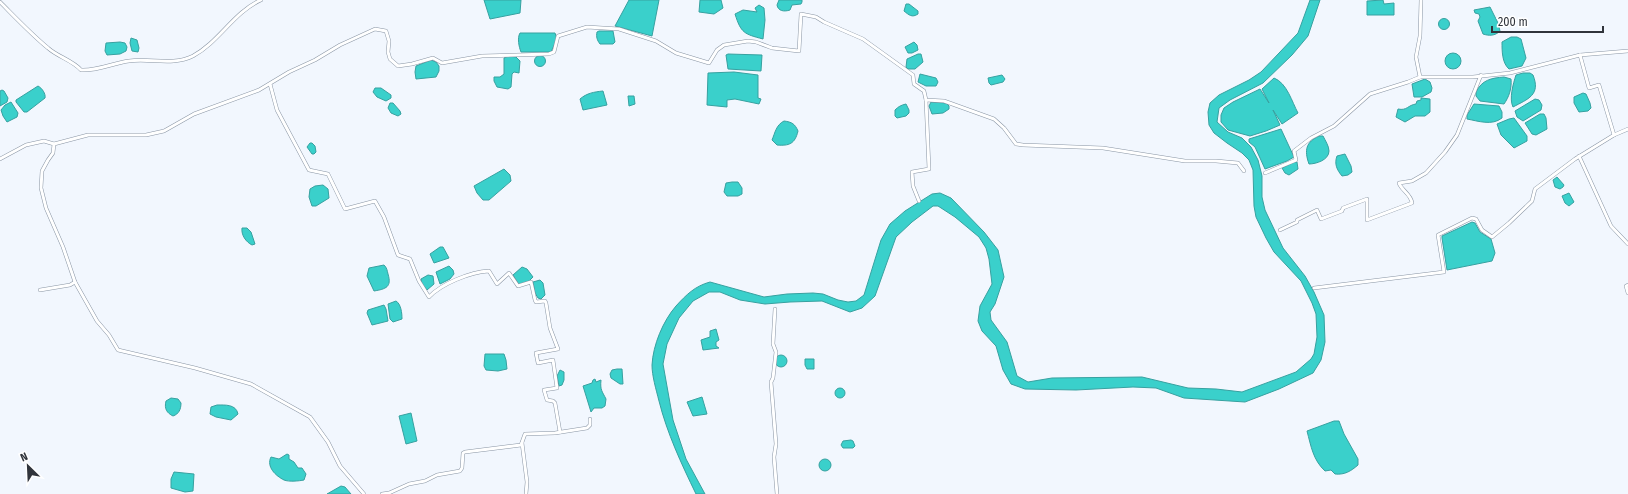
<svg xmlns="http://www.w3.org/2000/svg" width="1628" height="494" font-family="'Fira Sans Condensed',sans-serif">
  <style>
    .water { fill: #3ad0cb; stroke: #37a1a0 }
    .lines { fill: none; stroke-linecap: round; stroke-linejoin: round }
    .street-casing { stroke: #8995a4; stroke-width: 4 }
    .street { stroke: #fff; stroke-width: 3 }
  </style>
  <rect width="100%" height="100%" fill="#f2f7fe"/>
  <!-- water -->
  <g class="water">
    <polygon points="484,0 521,0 520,13 490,19"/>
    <polygon points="629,0 659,0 652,36 615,26"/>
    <polygon points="700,0 721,0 723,8 714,14 699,12"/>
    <path d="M779,0H802V2L801,4L792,5L790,10C784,12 778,11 777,5Z"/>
    <path d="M1310,0H1320L1308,36L1292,55L1263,83L1230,100L1219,108L1217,122L1228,132L1242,138L1251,147L1258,160L1262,176V197L1265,210L1283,248L1305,276L1314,292L1324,315L1325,342L1321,360L1313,373L1279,389L1245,402L1184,398L1156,388L1133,387L1076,390L1025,389L1011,384L1003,370L996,346L982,331L978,321L980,306L992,284L989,259L986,248L979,237L955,217L938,206H933L912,222L896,237L875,296L862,308L850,312L822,301L790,302L765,304L740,300L720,292H709L693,301L679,318L667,344L663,364L673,420L686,459L705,494H696C681,463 667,433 659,401C656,389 652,376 652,365C653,345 663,321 676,306C686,295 695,286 710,282L764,297L787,294L813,293L823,294L838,300L848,302L856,301L864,295L881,240L890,224L905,211L932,194L940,193L951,198L984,232L998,250L1004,277L995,304L990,312L991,320L1007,342L1017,376L1028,382L1052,378L1142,377L1188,388L1216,389L1242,392L1296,372L1311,359L1314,354L1317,337L1316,314L1312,303L1301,281L1274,252L1266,238L1256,217L1254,206L1253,170L1249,160L1242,153L1227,143L1214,133L1209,125L1208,112L1210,103L1219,95L1249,80L1261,72L1298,33Z"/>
    <polygon points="1383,0 1384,4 1394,3 1394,15 1367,15 1367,1"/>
    <path d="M906,4H909L918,11V14C912,18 909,15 904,11Z"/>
    <path d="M759,5L764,8L765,20L763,39C744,34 741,33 735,14L743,10L757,12L755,8Z"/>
    <path d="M1490,7L1498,23L1500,31C1495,36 1489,36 1483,34L1478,21L1480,17L1479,14L1475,13L1474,10Z"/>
    <circle cx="1444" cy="24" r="5.5"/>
    <path d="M599,31H613L615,42L613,44H600C597,40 596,37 597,32Z"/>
    <path d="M520,33H555L557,39L551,52H521C519,47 517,38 520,33Z"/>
    <path d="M1511,37H1517L1521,39L1526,58L1522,66L1509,69C1502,63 1502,51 1502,42Z"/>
    <polygon points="131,38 137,40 139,48 138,52 132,51 130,43"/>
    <polygon points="120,42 125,43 127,47 126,51 120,54 107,55 105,51 106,43"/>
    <polygon points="914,42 917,45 918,50 912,53 908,53 905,47"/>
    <circle cx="1453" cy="61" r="8"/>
    <polygon points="728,54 762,55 761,71 728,69 726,55"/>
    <polygon points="918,54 921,54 923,62 915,69 908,69 906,67 907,59"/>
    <circle cx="540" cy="61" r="5.5"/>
    <polygon points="508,56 516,57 520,61 519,73 514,72 512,74 511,87 508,89 497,87 494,81 494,77 500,77 504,74 504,58"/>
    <polygon points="431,60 436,62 439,66 439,71 436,77 416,79 415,72 416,66"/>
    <polygon points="734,72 758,75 758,98 761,99 759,104 735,99 727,100 727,107 707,105 708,73"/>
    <path d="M1523,73H1530L1533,75C1541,95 1528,99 1513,107C1509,99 1513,84 1516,75Z"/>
    <polygon points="920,74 936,78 938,82 936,86 926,86 918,82"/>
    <polygon points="1002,75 1005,79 1003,82 991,85 989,83 988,78"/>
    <path d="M1504,77L1511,79C1512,88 1509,97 1504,104L1480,101L1476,96V92C1482,80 1491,78 1504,77Z"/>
    <path d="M1274,78C1287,83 1292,102 1298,113L1282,124L1273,110L1280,125L1266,131L1250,136L1228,130L1221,122V115L1224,108L1233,102L1260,89L1269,103L1262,89Z"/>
    <polygon points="1425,79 1430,82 1432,88 1431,92 1422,97 1414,97 1412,84"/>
    <path d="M38,86C42,88 46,94 45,98L27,112H24L16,102V100Z"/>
    <polygon points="375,88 381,88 391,95 391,98 386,101 377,97 373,92"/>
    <polygon points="2,90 4,91 8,98 7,102 0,106 0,91"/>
    <path d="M603,91L607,105L583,110L580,99C587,93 594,92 603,91Z"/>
    <polygon points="1583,93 1586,94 1590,103 1591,108 1588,111 1579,112 1574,103 1574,97"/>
    <polygon points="628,96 634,96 635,104 629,106"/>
    <path d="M1421,98L1430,99V112L1425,116H1415L1405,122L1396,117L1398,109C1407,111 1408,105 1416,104L1417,101L1421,100Z"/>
    <polygon points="1535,99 1539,100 1542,105 1541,110 1523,121 1517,117 1515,111"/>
    <polygon points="11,102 18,113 17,117 7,122 3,116 1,110 5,105"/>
    <polygon points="931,102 946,103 949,106 949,109 943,113 932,114 929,106"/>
    <polygon points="390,103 393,103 400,111 401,114 398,116 391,113 388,108"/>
    <path d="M906,104L909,110V113L906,116L897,118L895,116V110C898,107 901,105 906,104Z"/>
    <path d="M1474,104L1499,106L1502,112V118C1492,126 1478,121 1467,119V115Z"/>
    <polygon points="1540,114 1544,114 1546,118 1547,129 1536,135 1532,134 1525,123"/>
    <polygon points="1514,118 1527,136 1527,141 1514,148 1501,135 1497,124 1509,119"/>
    <path d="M784,121C792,122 795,124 798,131C795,144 789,146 777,145L772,140C775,133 776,125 784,121Z"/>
    <polygon points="1281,129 1294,157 1287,161 1265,169 1255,147 1249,142 1249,139"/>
    <path d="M1319,136H1323C1325,140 1329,146 1329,151C1329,160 1316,164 1309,164C1304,150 1306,142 1319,136Z"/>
    <polygon points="310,143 312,143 315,146 316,152 314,154 312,154 307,147"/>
    <path d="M1345,154L1351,166L1352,172L1348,175L1342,176C1337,170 1334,164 1337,156Z"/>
    <polygon points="1294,162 1297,162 1298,169 1289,175 1285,173 1282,168"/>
    <polygon points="504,169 510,175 511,181 489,200 483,200 477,193 474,186"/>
    <polygon points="1557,177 1564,185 1563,187 1560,189 1555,187 1553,180"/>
    <polygon points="732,182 738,182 742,188 742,194 738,196 727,196 724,192 726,183"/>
    <polygon points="323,185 328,189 329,198 316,206 312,206 309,197 310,189 315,186"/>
    <polygon points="1569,193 1574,202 1569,206 1565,203 1562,196"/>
    <polygon points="1472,222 1475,223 1480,232 1491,239 1495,253 1492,261 1447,270 1442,238 1442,236"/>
    <path d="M242,228H247L251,232L255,244L252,245C246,242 241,235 242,228Z"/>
    <polygon points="440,247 443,247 449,258 434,263 430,254"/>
    <path d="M384,265C387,268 387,270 388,274C392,287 386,289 374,291L367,276L369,268Z"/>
    <polygon points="449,266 453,270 454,274 450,279 440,284 436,272"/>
    <polygon points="522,267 527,269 533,277 529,281 519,285 513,275"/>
    <polygon points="428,275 433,276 434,284 427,290 422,284 421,279"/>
    <polygon points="540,280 543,283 545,295 541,299 538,298 535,293 533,282"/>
    <path d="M396,301C401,304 402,313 402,319L393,322L390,319L388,304Z"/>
    <polygon points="384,305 386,309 388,321 372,325 367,313 368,310"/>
    <polygon points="716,329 719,340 716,342 716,346 719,348 703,350 701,340 710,337 710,331"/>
    <polygon points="485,354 504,354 506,360 507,369 498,371 486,370 484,366"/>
    <circle cx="781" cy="361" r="6"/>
    <polygon points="805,359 814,359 814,369 807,369 805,365"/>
    <polygon points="617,369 622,369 623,384 620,384 611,378 610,374 612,370"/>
    <polygon points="560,370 564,372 564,380 562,385 559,386 557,376"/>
    <path d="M595,379L596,382L601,380C600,390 602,391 606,399L605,406L602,408H594L591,412L583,386L592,383L593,380Z"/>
    <circle cx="840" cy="393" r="5"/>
    <polygon points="702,397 707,414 693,416 687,402"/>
    <path d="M171,398L178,399L181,403C181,409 179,414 173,416C167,413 164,409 166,401Z"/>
    <path d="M217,405C225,405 236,404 238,414L231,420L216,417L210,414L211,407Z"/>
    <polygon points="411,413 417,441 406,444 399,416"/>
    <path d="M1334,421H1339L1344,434L1358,459V465C1351,471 1345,475 1335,474L1331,470L1325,471C1313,460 1311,446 1307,431Z"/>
    <polygon points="851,440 853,441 855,446 853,448 843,448 841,445 843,441"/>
    <path d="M287,454L289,455V459L294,462L298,468H302L306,474L304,480C299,481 289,482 284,480C276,476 266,467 271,457L279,459Z"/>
    <circle cx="825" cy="465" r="6"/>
    <polygon points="174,472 194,474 193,491 185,492 171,488 171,479"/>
    <polygon points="341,486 345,487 351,494 327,494"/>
  </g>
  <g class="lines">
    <defs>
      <g id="street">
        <polyline points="1421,0 1420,36 1416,57 1420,77 1473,77 1510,73 1580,55 1628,51"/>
        <path d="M0,2C15,17 31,34 48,48C58,57 72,60 81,70C98,71 113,63 129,61C150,58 173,66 193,56C219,42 234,12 261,0"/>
        <path d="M270,84L277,110L309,170L328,174L345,209L375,201L384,217L398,255L410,259L419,281L429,297C441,284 470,272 489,271L497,284L509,273L518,286L531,282L535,300L536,302L545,301L546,303L550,328L558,349L536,353L538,363L553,360L557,388L544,390L547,400L553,401L555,403L560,432"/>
        <polyline points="1614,135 1628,129"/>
        <polyline points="54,144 88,135 146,135 164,131 194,114 259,90 289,72 315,60 340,45 375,29 386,31 389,41 388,52 390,59 398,66 412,64 433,58 442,63 482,56 549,54 554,52 558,36 587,27 619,29 656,41 676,53 709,63 717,50 724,45 748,41 756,42 772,48 799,51 801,14 816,17 824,22 863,39 913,75 914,84 924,91 926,100 944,101 994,119 1004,128 1016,144 1023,145 1103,148 1185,161 1216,161 1238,163 1244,171"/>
        <polyline points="1579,156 1611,226 1628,244"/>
        <polyline points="0,159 26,145 44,141 54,144 53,153 48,160 42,171 41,188 46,208 63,247 75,282 97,321 109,335 118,350 195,368 251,384 310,417 328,442 340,466 364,494"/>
        <polyline points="1265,173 1296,160 1294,151 1311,138 1334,126 1370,94 1408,82 1420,77"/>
        <polyline points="919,201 913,186 912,172 929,169 926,100"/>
        <path d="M1280,230L1297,222V220L1317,210L1321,219L1342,211L1343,208L1367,199V220L1412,203C1411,194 1401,190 1399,183L1412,181L1426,173L1445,152L1457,135L1481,75"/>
        <polyline points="1628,285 1626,286 1628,293"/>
        <polyline points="1314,288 1444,272 1438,235 1472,218 1476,219 1482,230 1492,237 1509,223 1532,201 1535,189 1575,159 1614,135 1599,85 1589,88 1580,55"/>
        <polyline points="40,290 70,285 75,282"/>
        <polyline points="775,309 773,344 776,352 773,378 771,382 776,444 774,457 777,494"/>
        <polyline points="522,443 527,482 526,494"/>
        <polyline points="382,494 389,493 409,484 425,481 437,475 460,471 462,468 463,453 465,452 521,445 525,434 555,433 587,428 590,425 590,419"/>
      </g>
    </defs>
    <!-- street casing -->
    <use href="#street" class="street-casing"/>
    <!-- street -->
    <use href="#street" class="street"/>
  </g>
  <!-- north arrow -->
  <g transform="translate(28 466) rotate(336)" stroke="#ffffff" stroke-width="3" paint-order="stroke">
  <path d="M0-3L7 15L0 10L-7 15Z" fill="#30343b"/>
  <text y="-6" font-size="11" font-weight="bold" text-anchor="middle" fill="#30343b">N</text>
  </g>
  <!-- scale -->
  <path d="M1492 26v6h111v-6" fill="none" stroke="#30343b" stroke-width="2"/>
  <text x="1498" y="26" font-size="12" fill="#30343b" stroke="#ffffff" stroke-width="3" paint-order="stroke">200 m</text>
</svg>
